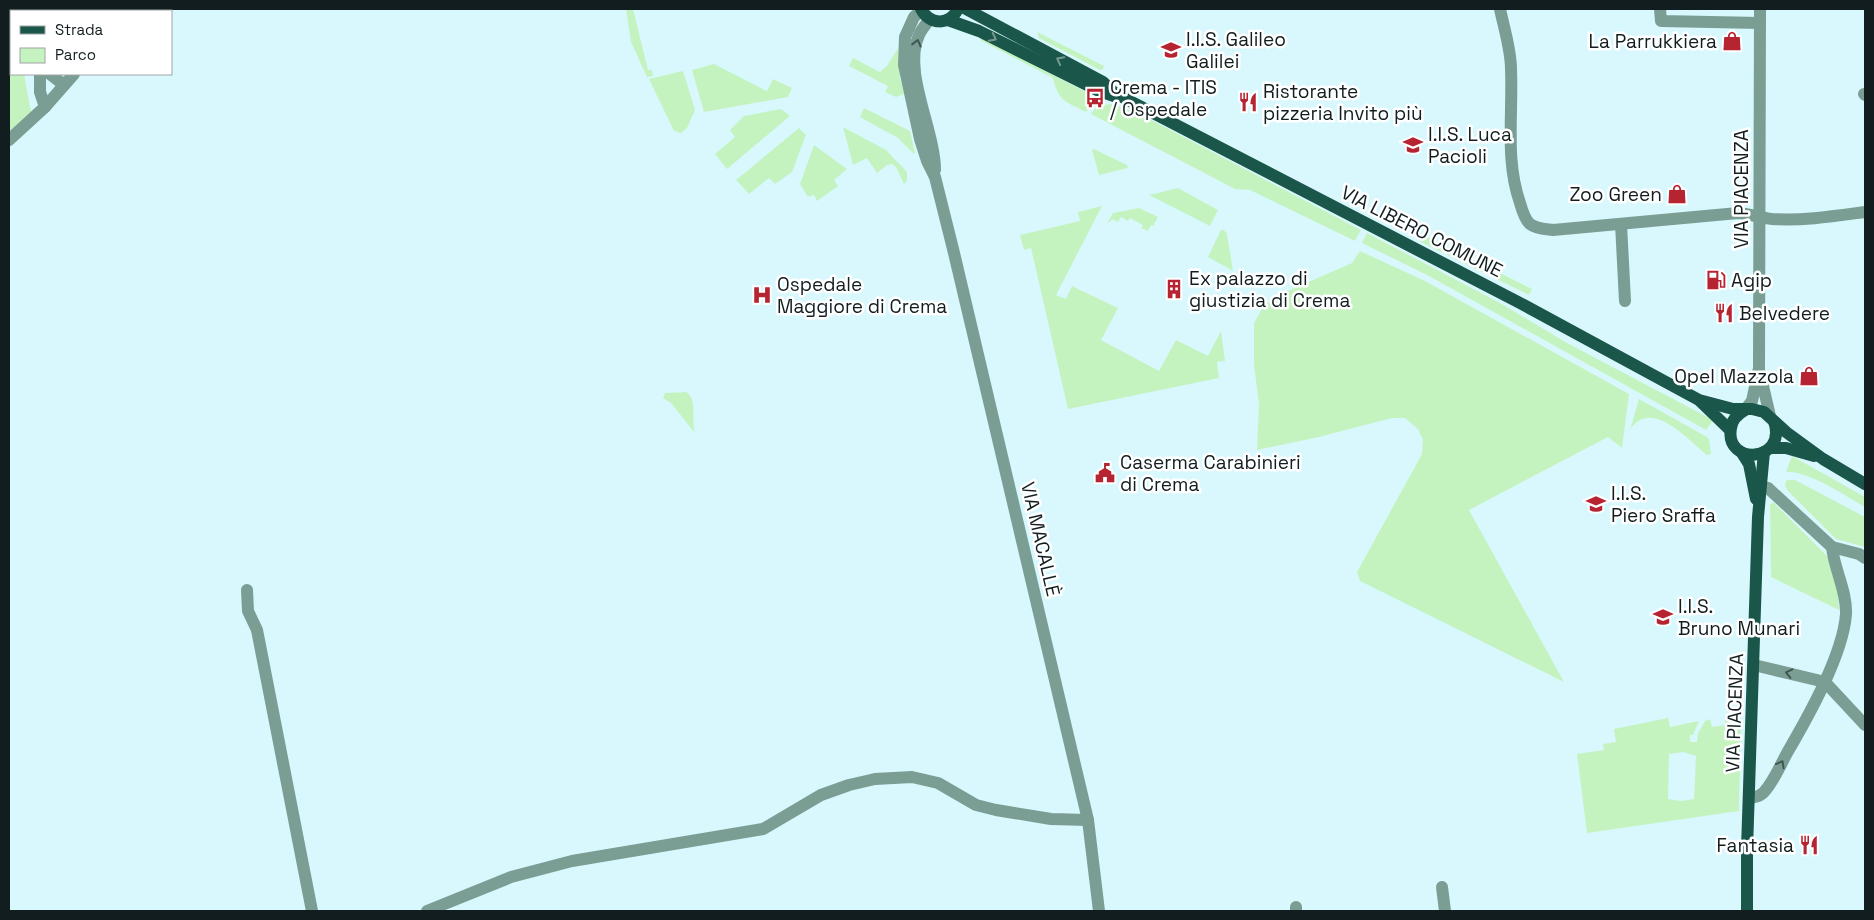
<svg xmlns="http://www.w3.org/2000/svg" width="1874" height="920" font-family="'Space Grotesk',sans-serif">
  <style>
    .green { fill: #c5f3c0; fill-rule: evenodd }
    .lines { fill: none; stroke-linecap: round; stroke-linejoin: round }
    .minor { stroke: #7a9e94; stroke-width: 12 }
    .major { stroke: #1a5649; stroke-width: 12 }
    .oneway { stroke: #769a92 }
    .oneway2 { stroke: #405754 }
    .labels { text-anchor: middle; stroke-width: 5; stroke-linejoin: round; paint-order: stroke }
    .poi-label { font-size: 19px; fill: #111d1f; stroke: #fff; text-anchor: start }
    .street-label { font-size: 19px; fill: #111d1f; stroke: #fff }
  </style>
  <rect width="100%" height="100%" fill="#d8f8fe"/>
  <!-- green -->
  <g class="green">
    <polygon points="9,9 12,9 13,11 11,11 11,74 24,74 31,112 9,132"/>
    <polygon points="626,9 633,9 648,70 652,70 653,76 647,77 631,42"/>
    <polygon points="1037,32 1104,66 1103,69 1100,70 1039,38"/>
    <path d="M981,38L1086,92L1089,108L1086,112C1066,102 1058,101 1053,78L980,40Z"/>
    <polygon points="898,48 900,78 904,94 896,97 885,92 888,86 849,66 853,58 880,72 887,66"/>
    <polygon points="714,64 767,91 773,79 792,88 788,97 704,112 692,70"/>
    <polygon points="683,71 695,110 687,128 681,133 674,131 649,79"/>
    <path d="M1113,104L1136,112L1361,230L1355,241L1250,190L1235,189L1091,114C1096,105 1103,105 1113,104Z"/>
    <polygon points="864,108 910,131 915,153 913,153 898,138 860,117"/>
    <polygon points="781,109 790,116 727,169 715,154 735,137 730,130 744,116"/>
    <polygon points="843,127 886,150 907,172 907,181 904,184 896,167 892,164 887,165 877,173 867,158 853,165"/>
    <polygon points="799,128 806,135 792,172 775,184 769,178 749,194 736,180"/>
    <polygon points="814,145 847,169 834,180 838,186 817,201 814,195 808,197 800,184"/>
    <polygon points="1094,149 1127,165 1128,168 1099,175 1092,150"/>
    <polygon points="1178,188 1218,210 1210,226 1149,195"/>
    <polygon points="1102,206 1056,295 1066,299 1072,286 1118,308 1101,340 1159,371 1176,340 1208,356 1221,331 1225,361 1217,362 1219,378 1068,409 1031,248 1024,250 1020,235 1080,221 1078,212"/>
    <polygon points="1139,208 1158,217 1153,226 1151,225 1148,231 1141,228 1143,225 1130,218 1128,221 1121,217 1118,222 1112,219 1109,223 1108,222 1113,213"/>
    <polygon points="1412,229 1532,289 1529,295 1421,242"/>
    <polygon points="1221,230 1224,230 1227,234 1233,271 1208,257"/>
    <polygon points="1367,233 1500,303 1567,343 1713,420 1706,430 1429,276 1362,243"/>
    <polygon points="1360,251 1425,281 1629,394 1622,448 1608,437 1469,510 1564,682 1360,581 1357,572 1422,454 1423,440 1418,429 1405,418 1392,418 1319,437 1257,450 1259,404 1254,365 1254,323 1264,305 1288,291 1352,263"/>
    <path d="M686,392C698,399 691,420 695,433L671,403L663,398L665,393Z"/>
    <path d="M1639,399L1707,437L1709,439L1711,454L1707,455C1688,440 1651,397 1630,430Z"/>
    <path d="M1792,456L1865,497V507C1846,496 1807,470 1786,472Z"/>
    <polygon points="1787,480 1795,480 1865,517 1865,547 1836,539 1787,490 1785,484"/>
    <polygon points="1773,502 1828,557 1838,594 1839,610 1771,577 1770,505"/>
    <path d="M1668,718L1670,727L1699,721L1693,735H1690V742H1697L1698,733L1705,721L1710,719L1712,727L1725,725V720L1741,718L1739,811L1587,833L1577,754L1604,750L1603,744L1616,742L1614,729ZM1683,752L1696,756L1694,799L1681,801L1668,799L1669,754Z"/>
  </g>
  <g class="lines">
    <!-- minor -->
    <g class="minor">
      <polyline points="32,9 33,11"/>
      <path d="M1500,9C1504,28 1511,50 1511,69C1513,115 1505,160 1520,203C1522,210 1525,220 1530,224C1536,229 1546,229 1553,230L1738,213C1750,214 1761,218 1772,219C1803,221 1835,216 1865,212"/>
      <polyline points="1660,9 1661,21 1760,23"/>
      <polyline points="922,10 914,17 905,37 904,65 920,139 927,161 935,177 954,253 1088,820 1099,911"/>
      <polyline points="126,11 128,9"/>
      <path d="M930,19C926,24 921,30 919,35C902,71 935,130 935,170"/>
      <polyline points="40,74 40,92 45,107"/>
      <polyline points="50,74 64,85"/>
      <polyline points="1864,94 1865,95"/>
      <polyline points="9,140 45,107 74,74"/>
      <polyline points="1621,224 1625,301"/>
      <polyline points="1760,373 1770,416"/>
      <polyline points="1745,410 1752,401 1759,368 1760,9"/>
      <polyline points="1761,487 1768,488 1832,547 1859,554 1865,558"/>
      <polyline points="247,590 248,611 257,630 312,911"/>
      <polyline points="1754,665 1825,682 1865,725"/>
      <path d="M1750,798C1755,797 1760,797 1764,792C1774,781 1780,766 1787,753C1808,717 1843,655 1846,614C1847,591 1834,569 1832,547"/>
      <polyline points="1442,887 1445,911"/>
      <polyline points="1296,907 1296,911"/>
      <polyline points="427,911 511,877 572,861 763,829 821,795 849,785 875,779 912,777 938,783 976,805 996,810 1051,819 1088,820"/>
    </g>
    <!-- major -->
    <g class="major">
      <path d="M921,9C930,25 949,26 958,9"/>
      <polyline points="966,9 1103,82 1112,91 1126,99 1520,303 1699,400 1733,409 1752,409 1764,412 1786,432 1823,459 1865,484"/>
      <polyline points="948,20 979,31 1099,91 1114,96"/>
      <polyline points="1700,401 1730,430"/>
      <path d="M1745,410C1738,414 1732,419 1731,428C1724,466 1788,463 1774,421"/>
      <polyline points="1770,448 1786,448 1814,456"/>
      <polyline points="1742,453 1749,464 1756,499"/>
      <polyline points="1747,911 1747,849 1758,517 1764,452"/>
    </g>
  </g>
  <!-- one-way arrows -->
  <defs><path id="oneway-chevron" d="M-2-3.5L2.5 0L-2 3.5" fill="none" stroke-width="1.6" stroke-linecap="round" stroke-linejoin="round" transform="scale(1.25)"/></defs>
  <g class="oneway">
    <use href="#oneway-chevron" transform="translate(993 38) rotate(27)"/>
    <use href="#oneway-chevron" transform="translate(1060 60) rotate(-152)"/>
  </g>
  <g class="oneway2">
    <use href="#oneway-chevron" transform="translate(917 43) rotate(-76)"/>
    <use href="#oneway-chevron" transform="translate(1789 673) rotate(-167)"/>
    <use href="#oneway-chevron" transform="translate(1781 764) rotate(-61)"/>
  </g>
  <!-- icons -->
  <defs>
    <symbol id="shop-bare" viewBox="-9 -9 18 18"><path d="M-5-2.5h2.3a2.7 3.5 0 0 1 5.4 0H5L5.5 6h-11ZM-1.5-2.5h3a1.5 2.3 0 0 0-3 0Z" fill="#b62431" stroke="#fff" stroke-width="2.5" paint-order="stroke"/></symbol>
    <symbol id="school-bare" viewBox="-9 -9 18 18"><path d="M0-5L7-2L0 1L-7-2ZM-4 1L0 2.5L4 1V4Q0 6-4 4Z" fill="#b62431" stroke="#fff" stroke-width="2.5" paint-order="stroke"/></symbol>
    <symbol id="bus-bare" viewBox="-9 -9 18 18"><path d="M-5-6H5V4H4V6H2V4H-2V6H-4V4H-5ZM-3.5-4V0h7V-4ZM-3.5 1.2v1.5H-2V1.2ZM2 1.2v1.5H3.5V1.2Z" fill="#b62431" stroke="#fff" stroke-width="2.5" paint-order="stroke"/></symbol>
    <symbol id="restaurant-bare" viewBox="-9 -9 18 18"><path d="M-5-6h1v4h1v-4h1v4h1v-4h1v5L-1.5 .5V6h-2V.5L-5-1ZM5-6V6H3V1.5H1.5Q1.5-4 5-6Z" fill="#b62431" stroke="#fff" stroke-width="2.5" paint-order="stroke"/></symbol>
    <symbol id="fuel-bare" viewBox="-9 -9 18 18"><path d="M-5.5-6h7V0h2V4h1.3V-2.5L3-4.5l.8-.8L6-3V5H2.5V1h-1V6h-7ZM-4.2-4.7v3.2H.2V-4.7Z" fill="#b62431" stroke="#fff" stroke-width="2.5" paint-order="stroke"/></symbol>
    <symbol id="building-bare" viewBox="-9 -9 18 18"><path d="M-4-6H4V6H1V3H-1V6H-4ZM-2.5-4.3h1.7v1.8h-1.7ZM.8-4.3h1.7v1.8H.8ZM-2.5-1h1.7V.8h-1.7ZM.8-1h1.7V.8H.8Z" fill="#b62431" stroke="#fff" stroke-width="2.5" paint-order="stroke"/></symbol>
    <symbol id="hospital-bare" viewBox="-9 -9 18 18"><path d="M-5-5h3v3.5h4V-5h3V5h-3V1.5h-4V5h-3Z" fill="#b62431" stroke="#fff" stroke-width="2.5" paint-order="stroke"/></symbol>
    <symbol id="civic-bare" viewBox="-9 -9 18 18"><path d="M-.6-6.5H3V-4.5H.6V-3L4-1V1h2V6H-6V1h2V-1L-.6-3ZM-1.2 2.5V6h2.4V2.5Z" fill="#b62431" stroke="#fff" stroke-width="2.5" paint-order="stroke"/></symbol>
  </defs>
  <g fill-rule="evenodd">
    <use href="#shop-bare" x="1718" y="27" width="28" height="28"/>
    <use href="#school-bare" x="1157" y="36" width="28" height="28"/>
    <use href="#bus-bare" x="1081" y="84" width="28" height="28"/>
    <use href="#restaurant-bare" x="1234" y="88" width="28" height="28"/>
    <use href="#school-bare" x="1399" y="131" width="28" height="28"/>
    <use href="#shop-bare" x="1663" y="180" width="28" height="28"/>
    <use href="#fuel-bare" x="1702" y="266" width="28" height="28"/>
    <use href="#building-bare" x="1160" y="275" width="28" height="28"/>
    <use href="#hospital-bare" x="748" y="281" width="28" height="28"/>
    <use href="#restaurant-bare" x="1710" y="299" width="28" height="28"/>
    <use href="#shop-bare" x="1795" y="362" width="28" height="28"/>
    <use href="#civic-bare" x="1091" y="459" width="28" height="28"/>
    <use href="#school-bare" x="1582" y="490" width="28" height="28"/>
    <use href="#school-bare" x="1649" y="603" width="28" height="28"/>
    <use href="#restaurant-bare" x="1795" y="831" width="28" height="28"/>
  </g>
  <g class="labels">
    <!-- poi labels -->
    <g class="poi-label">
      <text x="1186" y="46">I.I.S. Galileo<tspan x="1186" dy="22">Galilei</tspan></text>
      <text x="1717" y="48" text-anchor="end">La Parrukkiera</text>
      <text x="1110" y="94">Crema - ITIS<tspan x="1110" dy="22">/ Ospedale</tspan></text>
      <text x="1263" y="98">Ristorante<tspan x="1263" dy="22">pizzeria Invito più</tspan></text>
      <text x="1428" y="141">I.I.S. Luca<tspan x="1428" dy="22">Pacioli</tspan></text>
      <text x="1662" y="201" text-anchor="end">Zoo Green</text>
      <text x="1189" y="285">Ex palazzo di<tspan x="1189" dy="22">giustizia di Crema</tspan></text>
      <text x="1731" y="287">Agip</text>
      <text x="777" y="291">Ospedale<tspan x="777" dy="22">Maggiore di Crema</tspan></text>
      <text x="1739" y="320">Belvedere</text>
      <text x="1794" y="383" text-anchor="end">Opel Mazzola</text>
      <text x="1120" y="469">Caserma Carabinieri<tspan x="1120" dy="22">di Crema</tspan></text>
      <text x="1611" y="500">I.I.S.<tspan x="1611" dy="22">Piero Sraffa</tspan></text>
      <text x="1678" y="613">I.I.S.<tspan x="1678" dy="22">Bruno Munari</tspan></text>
      <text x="1794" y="852" text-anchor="end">Fantasia</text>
    </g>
    <!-- street labels -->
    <g class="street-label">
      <text transform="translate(1741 189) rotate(-90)" y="7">VIA PIACENZA</text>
      <text transform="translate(1422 231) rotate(27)" y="7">VIA LIBERO COMUNE</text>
      <text transform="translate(1041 539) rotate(77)" y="7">VIA MACALLÈ</text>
      <text transform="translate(1734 713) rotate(-88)" y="7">VIA PIACENZA</text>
    </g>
  </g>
  <!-- border -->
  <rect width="1874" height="920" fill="none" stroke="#111d1f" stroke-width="20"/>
  <!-- legend -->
  <rect x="10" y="10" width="162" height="65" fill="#ffffff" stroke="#a0a5a5"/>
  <rect x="20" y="26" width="25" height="8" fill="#1a5649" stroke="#a0a5a5"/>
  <text x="55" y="35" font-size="15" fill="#111d1f">Strada</text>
  <rect x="20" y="48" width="25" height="15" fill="#c5f3c0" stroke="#a0a5a5"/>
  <text x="55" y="60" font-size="15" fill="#111d1f">Parco</text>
</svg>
